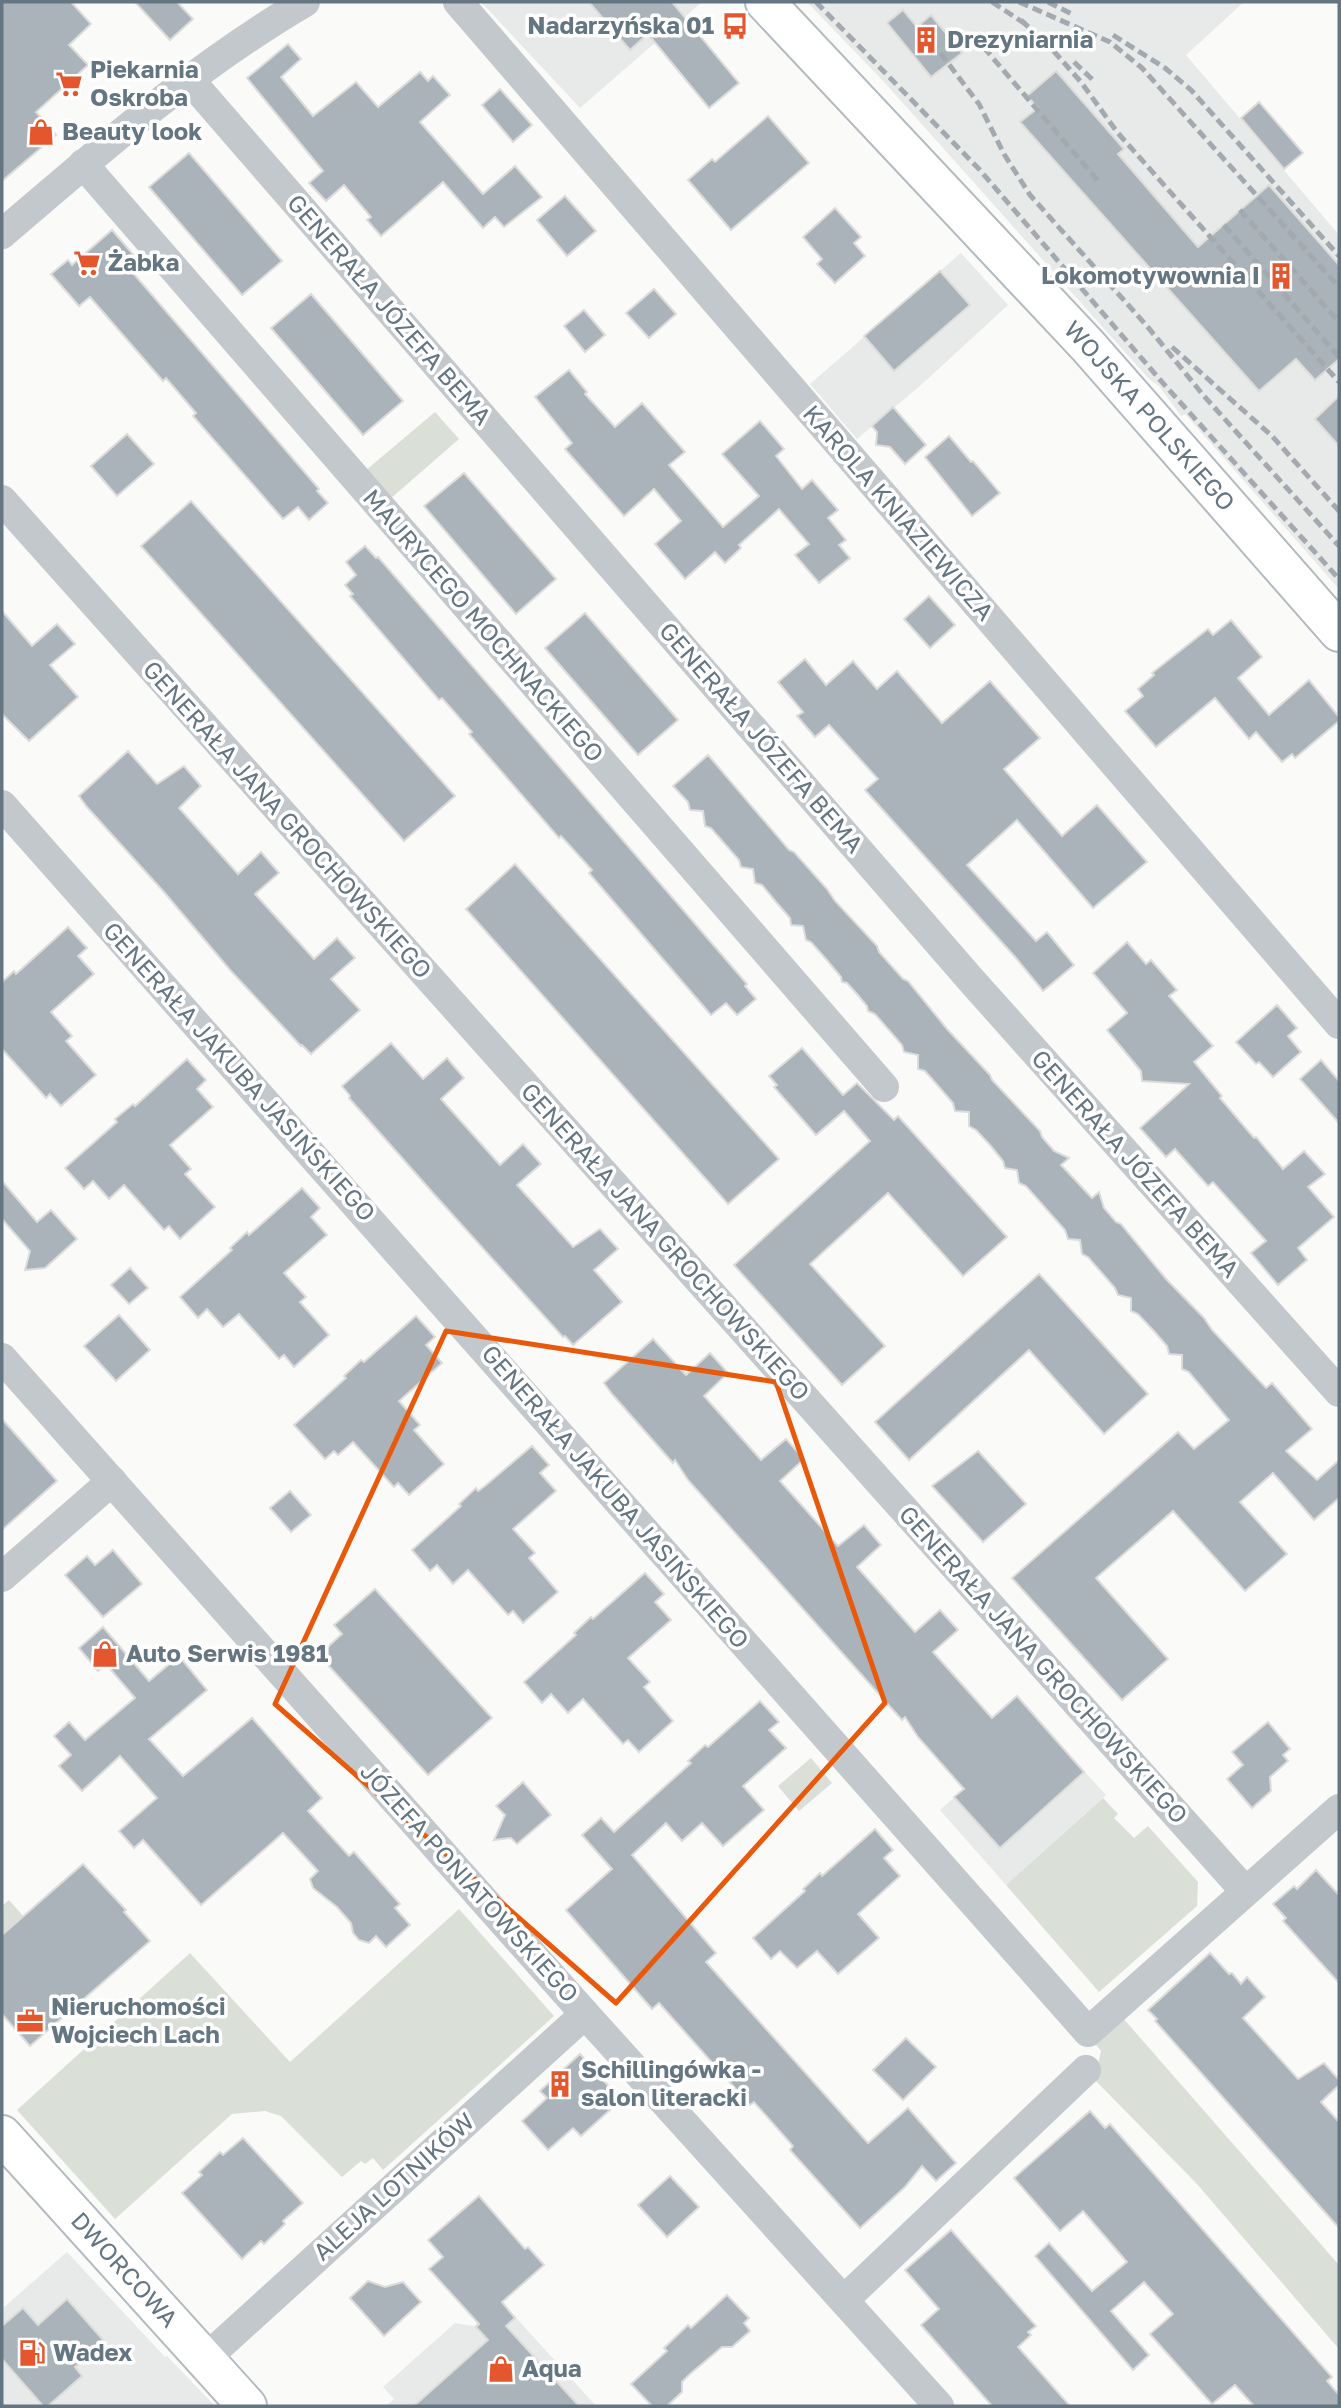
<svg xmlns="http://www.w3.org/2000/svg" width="1341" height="2408" font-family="'Golos Text',sans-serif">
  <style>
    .built { fill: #e8e9e9 }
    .green { fill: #dadfd7 }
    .building { fill: #aab3b9; stroke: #dcdcda; stroke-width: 2 }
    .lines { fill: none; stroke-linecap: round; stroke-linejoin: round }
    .secondary-casing { stroke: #b3babf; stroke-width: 42 }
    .street { stroke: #c3c8cc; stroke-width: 30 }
    .secondary { stroke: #fff; stroke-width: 38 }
    .rail { stroke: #a2aab0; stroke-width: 5; stroke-dasharray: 10 5; stroke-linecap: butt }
    .marked { fill: none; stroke: #e8590c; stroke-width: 5; stroke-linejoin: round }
    .labels { text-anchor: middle; stroke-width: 7; stroke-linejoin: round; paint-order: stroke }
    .poi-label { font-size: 24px; font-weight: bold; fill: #657683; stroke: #fff; text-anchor: start }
    .street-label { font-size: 24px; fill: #657683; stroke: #fff }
  </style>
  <rect width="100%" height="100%" fill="#fafaf8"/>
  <!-- built -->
  <g class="built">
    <polygon points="481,2 702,2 580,108"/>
    <polygon points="807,2 1244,2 1186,55 1339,235 1339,589 1185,414 1181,416 1159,386 1149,379 885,83"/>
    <polygon points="961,253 1008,305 922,384 857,439 810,384"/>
    <polygon points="1061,1746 1106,1795 1006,1885 940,1810 964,1789"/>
    <polygon points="67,2252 165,2357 167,2356 215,2406 2,2406 2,2309"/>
    <polygon points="502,2302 596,2406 386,2406 394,2399 383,2387 455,2323 474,2326"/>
  </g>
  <!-- green -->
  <g class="green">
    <polygon points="435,412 459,439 390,499 365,471"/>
    <polygon points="811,1758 832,1783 799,1811 778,1786"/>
    <polygon points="1103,1798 1118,1814 1114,1818 1134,1838 1148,1826 1198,1882 1197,1906 1099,1992 1006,1885"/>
    <polygon points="9,1900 23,1916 2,1934 2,1906"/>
    <polygon points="459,1909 554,2016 383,2170 373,2158 365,2164 361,2161 342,2177 281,2116 265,2111 232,2114 115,2219 17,2110 190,1953 290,2062"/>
    <polygon points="1122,2017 1339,2265 1339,2349 1197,2184 1095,2080 1101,2051 1093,2041"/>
  </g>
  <!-- building -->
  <g class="building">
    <polygon points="2,2 71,2 91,24 69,45 88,65 36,112 56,135 2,181"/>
    <polygon points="135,2 177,2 193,19 170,40"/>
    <polygon points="589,2 672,2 739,83 709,108 648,34 630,50"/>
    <polygon points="903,10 917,27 931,15 962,53 931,77 887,23"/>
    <polygon points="288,44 301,59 281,77 313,116 356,82 378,107 420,72 428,81 433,76 450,95 420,122 483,194 515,166 542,197 504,227 495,217 483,228 443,182 381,236 367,220 371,217 344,185 326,201 309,183 323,171 247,78"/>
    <polygon points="1056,71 1124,149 1118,154 1198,247 1269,185 1339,265 1339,359 1315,380 1296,359 1259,391 1020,122 1038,108 1027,96"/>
    <polygon points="500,89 532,125 513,142 482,105"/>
    <polygon points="1259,102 1303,153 1284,169 1241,118"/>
    <polygon points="768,116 809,163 731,230 688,180 712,159 715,162"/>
    <polygon points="189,153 282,261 242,295 149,187"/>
    <polygon points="565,196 596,231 567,256 537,220"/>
    <polygon points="835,208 861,237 854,243 865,256 835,283 817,264 822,259 803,237"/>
    <polygon points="112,230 136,258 127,266 319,489 317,491 328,503 309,520 298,507 283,519 193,416 196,413 166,378 163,381 90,297 79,306 51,274 68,260 72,265"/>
    <polygon points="940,271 970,305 894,371 864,336"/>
    <polygon points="654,289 676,314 649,338 626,313"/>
    <polygon points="311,294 403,401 363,435 271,328"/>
    <polygon points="584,310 605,335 585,352 564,326"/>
    <polygon points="569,370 587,392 585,394 615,427 642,403 685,452 669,465 723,527 759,496 722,454 760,421 784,449 776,456 802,489 812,480 838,510 828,518 846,540 839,545 850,558 819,583 795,555 809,544 779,509 739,545 741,548 725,563 715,552 685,579 655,544 681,521 654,489 624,516 565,449 572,443 535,397"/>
    <polygon points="1339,396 1339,446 1315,419"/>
    <polygon points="893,407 926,445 905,464 890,447 876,445 877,432 872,426"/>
    <polygon points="127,434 154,464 117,496 91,466"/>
    <polygon points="949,436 971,462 973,461 1000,493 972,516 925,457"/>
    <polygon points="464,473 556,579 516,614 424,506"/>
    <polygon points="191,501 455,796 404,841 141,546"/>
    <polygon points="365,546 376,558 378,557 747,984 745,986 756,999 737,1015 726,1003 711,1015 589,873 592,870 561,836 559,838 469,734 472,732 442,698 439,700 350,596 353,594 345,585 356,575 346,562"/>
    <polygon points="929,596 955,625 930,648 904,619"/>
    <polygon points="2,611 32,646 57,624 75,644 50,665 78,697 29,741 2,714"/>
    <polygon points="585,613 678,720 638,755 545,648"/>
    <polygon points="1231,620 1262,657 1238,678 1269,715 1309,680 1339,717 1339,721 1295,758 1292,754 1282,762 1256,732 1249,739 1215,698 1156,747 1125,711 1143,696 1138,689 1154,675 1152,673 1208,629 1213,635"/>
    <polygon points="805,659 826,685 853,661 877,689 897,671 942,723 990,681 1040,738 1004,769 1062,836 1097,805 1147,862 1093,908 1017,820 967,865 1036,941 1047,932 1074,965 1043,991 1016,958 865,790 878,779 829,725 815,737 797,716 803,712 778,682"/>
    <polygon points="128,751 157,784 184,766 201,786 179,808 238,874 261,852 279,873 255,894 314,959 337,938 355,958 331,979 360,1010 311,1054 302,1045 301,1046 231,971 164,892 87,807 79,796"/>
    <polygon points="708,755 789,850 794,852 827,889 835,901 877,946 879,952 903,979 908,981 947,1029 990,1075 992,1080 1040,1131 1042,1137 1054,1151 1069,1158 1061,1165 1092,1198 1099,1192 1104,1208 1116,1222 1121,1224 1166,1279 1204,1318 1212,1330 1266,1388 1272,1383 1312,1429 1286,1451 1317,1480 1339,1460 1339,1498 1314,1520 1273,1473 1240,1502 1287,1554 1245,1591 1173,1511 1096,1578 1168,1659 1122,1700 1012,1578 1178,1432 1194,1449 1229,1420 1189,1372 1182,1369 1182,1355 1169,1354 1167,1346 1153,1330 1138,1314 1131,1311 1131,1298 1118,1295 1115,1288 1088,1257 1082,1254 1080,1240 1068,1239 1065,1230 1026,1186 1019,1183 1017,1170 1005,1168 1003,1161 990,1145 976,1130 969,1126 969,1112 955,1111 953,1103 925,1071 918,1069 918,1055 904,1052 902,1045 875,1014 868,1011 867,1006 857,994 847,983 842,982 841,977 826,959 811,942 806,940 803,926 791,925 790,918 776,902 762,885 755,883 753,869 741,867 739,860 711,828 705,826 703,811 690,810 688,802 673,786"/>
    <polygon points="515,864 779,1159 728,1204 466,909"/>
    <polygon points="68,927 87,948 78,956 94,974 51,1012 72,1036 66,1041 96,1075 61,1106 50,1094 46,1098 2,1049 2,982 14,971 16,974"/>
    <polygon points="1127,942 1146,964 1151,960 1177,990 1169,996 1213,1046 1194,1062 1222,1096 1220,1098 1254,1138 1256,1137 1283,1169 1304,1151 1325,1174 1308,1187 1334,1217 1298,1248 1307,1260 1278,1285 1251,1253 1266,1241 1213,1182 1208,1186 1175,1149 1166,1157 1140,1128 1189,1084 1142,1081 1141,1071 1107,1030 1127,1013 1093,973"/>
    <polygon points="1277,1005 1297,1028 1288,1036 1301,1052 1273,1077 1259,1062 1256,1064 1236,1042"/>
    <polygon points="391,1043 423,1079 447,1058 464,1078 441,1099 500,1165 523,1144 541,1164 517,1185 573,1247 600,1229 618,1249 594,1270 622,1302 573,1345 565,1336 563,1337 434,1194 349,1098 350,1096 342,1086"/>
    <polygon points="802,1048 843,1095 857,1083 894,1120 898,1116 1007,1237 963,1276 888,1193 810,1264 885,1346 842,1385 734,1265 870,1141 844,1111 816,1135 774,1087 777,1085 769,1076"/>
    <polygon points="187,1059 206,1080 197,1089 213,1107 170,1145 191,1169 185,1174 215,1207 180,1239 169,1226 164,1230 124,1185 109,1199 93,1181 84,1189 65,1168 117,1122 115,1119 133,1104 135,1106"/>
    <polygon points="1321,1060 1339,1081 1339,1123 1300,1079"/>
    <polygon points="2,1181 37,1222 51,1210 77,1239 45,1268 25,1270 30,1251 2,1219"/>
    <polygon points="302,1188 320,1208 311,1217 327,1235 284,1273 306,1297 300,1302 329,1335 294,1367 284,1355 279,1359 239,1314 223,1327 207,1309 198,1318 180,1297 232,1250 230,1248 247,1232 249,1235"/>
    <polygon points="130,1268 148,1288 129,1304 111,1285"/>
    <polygon points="1039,1274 1148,1394 1104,1434 1029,1350 909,1460 875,1422"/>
    <polygon points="119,1315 150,1350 116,1381 84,1346"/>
    <polygon points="416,1316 435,1337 426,1345 442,1363 399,1401 420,1425 414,1430 444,1464 409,1495 398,1483 394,1487 353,1442 338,1455 334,1451 325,1459 294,1425 346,1378 344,1376 361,1360 364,1362"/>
    <polygon points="653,1339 686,1375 710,1353 728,1373 704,1396 761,1460 786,1439 804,1459 780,1481 838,1546 864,1525 881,1545 857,1567 915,1632 940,1610 958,1630 933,1652 992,1718 1017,1696 1084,1772 1000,1848 954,1797 964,1789 918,1737 905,1717 902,1720 688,1480 675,1460 673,1463 612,1394 604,1383"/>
    <polygon points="2,1419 57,1481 2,1530"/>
    <polygon points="532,1446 549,1465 540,1473 556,1491 513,1529 535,1553 529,1558 558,1592 523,1623 513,1611 508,1615 468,1570 453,1584 437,1565 430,1571 412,1550 461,1506 459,1504 476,1488 478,1491 485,1486"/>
    <polygon points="978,1451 1026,1504 983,1542 932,1486"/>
    <polygon points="290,1491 311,1515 291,1532 270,1508"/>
    <polygon points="113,1550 142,1584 103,1617 65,1575 87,1556 95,1565"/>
    <polygon points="645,1573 664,1594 655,1602 671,1620 628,1658 650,1682 644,1687 673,1721 639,1752 628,1740 623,1744 583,1699 568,1713 551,1694 542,1703 524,1682 576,1635 574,1633 591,1617 593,1619"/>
    <polygon points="375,1589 492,1718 428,1775 319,1655 342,1634 334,1625"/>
    <polygon points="103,1627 149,1681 179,1656 207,1690 149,1739 183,1776 252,1718 322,1798 308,1811 349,1856 354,1852 400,1904 395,1908 410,1925 386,1947 376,1936 369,1943 359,1940 353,1933 351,1923 337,1907 313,1888 310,1879 318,1871 283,1833 201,1905 143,1840 134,1848 119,1831 157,1798 120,1756 82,1791 59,1766 71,1755 54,1736 69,1722 85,1740 135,1698 106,1664 98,1671 79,1648"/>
    <polygon points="760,1701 779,1722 769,1730 786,1748 743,1786 764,1810 723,1846 702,1823 682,1841 666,1823 632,1855 716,1953 706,1962 868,2143 908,2108 956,2163 936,2181 922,2166 905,2187 860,2228 790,2150 793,2146 754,2102 750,2105 659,2003 652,2009 566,1910 612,1869 582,1835 601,1818 614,1832 691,1763 688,1761 705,1745 708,1747"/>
    <polygon points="1268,1722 1290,1749 1283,1755 1288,1761 1270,1777 1271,1791 1252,1808 1227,1779 1243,1765 1232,1752"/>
    <polygon points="523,1782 551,1815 517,1844 511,1838 494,1840 505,1815 496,1806"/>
    <polygon points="875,1829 893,1850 884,1858 900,1876 858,1914 879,1938 838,1974 817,1951 797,1968 780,1951 771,1959 753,1938 805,1891 803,1889 820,1873 822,1876"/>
    <polygon points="83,1864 126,1910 124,1912 150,1941 30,2046 2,2014 2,1935"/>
    <polygon points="1316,1870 1339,1895 1339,1983 1283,1921 1286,1918 1273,1904 1294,1886 1297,1889"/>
    <polygon points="1210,1953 1229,1974 1232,1973 1241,1984 1247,1977 1265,1997 1243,2018 1298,2079 1324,2063 1339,2080 1339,2085 1321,2102 1339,2122 1339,2228 1155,2021 1157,2019 1148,2010"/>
    <polygon points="906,2038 936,2067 903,2100 873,2070"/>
    <polygon points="580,2054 612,2090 601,2099 610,2110 581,2136 573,2128 548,2150 522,2121 547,2098 540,2091"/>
    <polygon points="1090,2111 1105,2128 1110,2124 1332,2377 1327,2381 1339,2395 1339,2406 1254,2406 1235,2385 1212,2404 1150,2334 1173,2314 1144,2282 1111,2311 1149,2355 1133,2370 1035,2256 1049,2243 1092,2291 1127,2262 1083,2211 1060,2231 1014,2178"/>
    <polygon points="243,2138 303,2203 283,2221 285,2224 264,2244 261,2241 242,2259 182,2193 202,2175 199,2172 220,2152 223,2155"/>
    <polygon points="670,2176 699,2207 667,2237 638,2205"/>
    <polygon points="479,2196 525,2249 528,2247 544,2265 502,2302 515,2318 506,2326 579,2406 414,2406 488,2340 476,2327 479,2324 429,2269 443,2257 428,2240"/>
    <polygon points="951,2230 1036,2326 1028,2332 1031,2335 1018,2347 1070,2406 992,2406 921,2325 939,2309 905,2270"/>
    <polygon points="368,2281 385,2287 403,2282 421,2302 384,2336 350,2298"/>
    <polygon points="727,2295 749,2318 744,2323 750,2331 732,2347 722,2347 690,2374 682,2382 682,2392 667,2406 652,2406 631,2384 667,2351 664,2348 688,2325 691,2328"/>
    <polygon points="67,2299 104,2341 75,2367 82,2376 48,2406 43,2406 2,2359 2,2326 23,2308 38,2325"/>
  </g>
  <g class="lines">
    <defs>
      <g id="secondary">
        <path id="s1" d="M765,2L1088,346L1339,632"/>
        <path id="s2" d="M2,2135L247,2406"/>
      </g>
    </defs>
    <!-- secondary casing -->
    <use href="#secondary" class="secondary-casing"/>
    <!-- street -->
    <g class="street">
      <polyline points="458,2 1339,1024"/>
      <polyline points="188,78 971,980 1339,1392"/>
      <polyline points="83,164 884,1087"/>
      <path d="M2,234C99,151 194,67 305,2"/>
      <polyline points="2,500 1245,1891"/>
      <polyline points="2,805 1088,2032 1339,1809"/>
      <polyline points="2,1358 585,2014 939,2406"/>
      <polyline points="2,1577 112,1481"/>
      <polyline points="844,2300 1086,2070"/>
      <polyline points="204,2360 585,2014"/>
    </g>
    <!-- secondary -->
    <use href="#secondary" class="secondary"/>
    <!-- rail -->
    <g class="rail">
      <polyline points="816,2 979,169 1162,382 1339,579"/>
      <polyline points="992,2 1027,25"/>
      <polyline points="1019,2 1110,42 1142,68 1339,287"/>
      <polyline points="1048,2 1072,14"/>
      <polyline points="1021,20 1050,47 1081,82 1117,132 1339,382"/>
      <polyline points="922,29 979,104 1004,154 1030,195 1147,326 1204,396 1339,546"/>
      <polyline points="1113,35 1165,68 1191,90 1339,256"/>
      <polyline points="974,36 1100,183"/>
      <polyline points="1074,62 1093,80"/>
      <polyline points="1240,210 1339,322"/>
      <polyline points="1224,225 1339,357"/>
      <polyline points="1172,347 1272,436 1339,511"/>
    </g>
  </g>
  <!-- marked area -->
  <path class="marked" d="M446,1331L776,1382L885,1703L616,2003L275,1704Z"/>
  <!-- icons -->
  <defs>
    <symbol id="bus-bare" viewBox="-9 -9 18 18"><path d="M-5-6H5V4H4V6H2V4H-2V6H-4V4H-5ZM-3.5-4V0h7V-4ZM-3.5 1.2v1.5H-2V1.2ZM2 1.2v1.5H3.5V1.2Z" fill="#e4572e" stroke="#fff" stroke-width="2.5" paint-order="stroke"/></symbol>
    <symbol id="building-bare" viewBox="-9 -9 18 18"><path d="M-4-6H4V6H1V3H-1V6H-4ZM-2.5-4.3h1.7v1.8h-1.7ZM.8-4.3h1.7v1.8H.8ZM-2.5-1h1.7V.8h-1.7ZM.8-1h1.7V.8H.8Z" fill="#e4572e" stroke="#fff" stroke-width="2.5" paint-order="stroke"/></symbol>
    <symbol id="supermarket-bare" viewBox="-9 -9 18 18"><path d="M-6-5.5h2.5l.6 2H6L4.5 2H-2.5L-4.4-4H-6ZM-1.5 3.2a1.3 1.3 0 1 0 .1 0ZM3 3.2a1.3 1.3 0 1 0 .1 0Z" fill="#e4572e" stroke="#fff" stroke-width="2.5" paint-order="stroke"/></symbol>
    <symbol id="shop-bare" viewBox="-9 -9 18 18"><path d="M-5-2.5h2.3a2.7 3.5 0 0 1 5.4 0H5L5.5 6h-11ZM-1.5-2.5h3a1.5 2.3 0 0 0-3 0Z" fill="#e4572e" stroke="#fff" stroke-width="2.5" paint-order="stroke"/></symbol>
    <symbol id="office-bare" viewBox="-9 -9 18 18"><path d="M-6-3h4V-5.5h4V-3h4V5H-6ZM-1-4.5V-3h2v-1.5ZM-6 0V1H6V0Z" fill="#e4572e" stroke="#fff" stroke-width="2.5" paint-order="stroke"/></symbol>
    <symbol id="fuel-bare" viewBox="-9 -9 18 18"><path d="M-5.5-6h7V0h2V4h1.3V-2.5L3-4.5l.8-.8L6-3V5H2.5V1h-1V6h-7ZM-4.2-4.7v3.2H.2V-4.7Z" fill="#e4572e" stroke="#fff" stroke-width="2.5" paint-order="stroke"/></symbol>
  </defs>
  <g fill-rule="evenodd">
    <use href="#bus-bare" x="716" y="7" width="38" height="38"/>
    <use href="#building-bare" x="907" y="21" width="38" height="38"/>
    <use href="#supermarket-bare" x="50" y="65" width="38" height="38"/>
    <use href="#shop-bare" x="22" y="113" width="38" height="38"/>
    <use href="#supermarket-bare" x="68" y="244" width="38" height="38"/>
    <use href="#building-bare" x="1262" y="257" width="38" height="38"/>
    <use href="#shop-bare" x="86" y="1635" width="38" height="38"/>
    <use href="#office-bare" x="11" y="2002" width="38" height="38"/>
    <use href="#building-bare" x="541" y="2065" width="38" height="38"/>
    <use href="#fuel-bare" x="13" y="2334" width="38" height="38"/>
    <use href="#shop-bare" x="482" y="2350" width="38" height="38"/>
  </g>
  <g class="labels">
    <!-- poi labels -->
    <g class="poi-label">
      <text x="714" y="34" text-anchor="end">Nadarzyńska 01</text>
      <text x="947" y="48">Drezyniarnia</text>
      <text x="90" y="78">Piekarnia<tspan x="90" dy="28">Oskroba</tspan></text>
      <text x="62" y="140">Beauty look</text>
      <text x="108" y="271">Żabka</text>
      <text x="1260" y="284" text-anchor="end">Lokomotywownia I</text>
      <text x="126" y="1662">Auto Serwis 1981</text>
      <text x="51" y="2015">Nieruchomości<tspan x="51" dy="28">Wojciech Lach</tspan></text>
      <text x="581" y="2078">Schillingówka -<tspan x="581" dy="28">salon literacki</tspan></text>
      <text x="53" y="2361">Wadex</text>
      <text x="522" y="2377">Aqua</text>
    </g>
    <!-- street labels -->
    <g class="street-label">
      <text transform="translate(389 310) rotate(49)" y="8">GENERAŁA JÓZEFA BEMA</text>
      <text dy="8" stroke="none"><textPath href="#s1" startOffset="565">WOJSKA POLSKIEGO</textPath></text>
      <text transform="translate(898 513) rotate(49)" y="8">KAROLA KNIAZIEWICZA</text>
      <text transform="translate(483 626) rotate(49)" y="8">MAURYCEGO MOCHNACKIEGO</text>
      <text transform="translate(761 738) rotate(49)" y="8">GENERAŁA JÓZEFA BEMA</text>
      <text transform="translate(287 820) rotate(48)" y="8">GENERAŁA JANA GROCHOWSKIEGO</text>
      <text transform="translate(239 1072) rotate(48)" y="8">GENERAŁA JAKUBA JASIŃSKIEGO</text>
      <text transform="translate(1135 1164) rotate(48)" y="8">GENERAŁA JÓZEFA BEMA</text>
      <text transform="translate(665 1242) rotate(48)" y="8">GENERAŁA JANA GROCHOWSKIEGO</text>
      <text transform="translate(615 1497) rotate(49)" y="8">GENERAŁA JAKUBA JASIŃSKIEGO</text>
      <text transform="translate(1043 1665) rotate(48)" y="8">GENERAŁA JANA GROCHOWSKIEGO</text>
      <text transform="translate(469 1883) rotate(48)" y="8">JÓZEFA PONIATOWSKIEGO</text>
      <text transform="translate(394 2187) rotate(-42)" y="8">ALEJA LOTNIKÓW</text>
      <text dy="8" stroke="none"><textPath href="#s2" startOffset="182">DWORCOWA</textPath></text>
    </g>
  </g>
  <!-- border -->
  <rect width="1341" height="2408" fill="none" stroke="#657683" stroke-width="7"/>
</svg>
